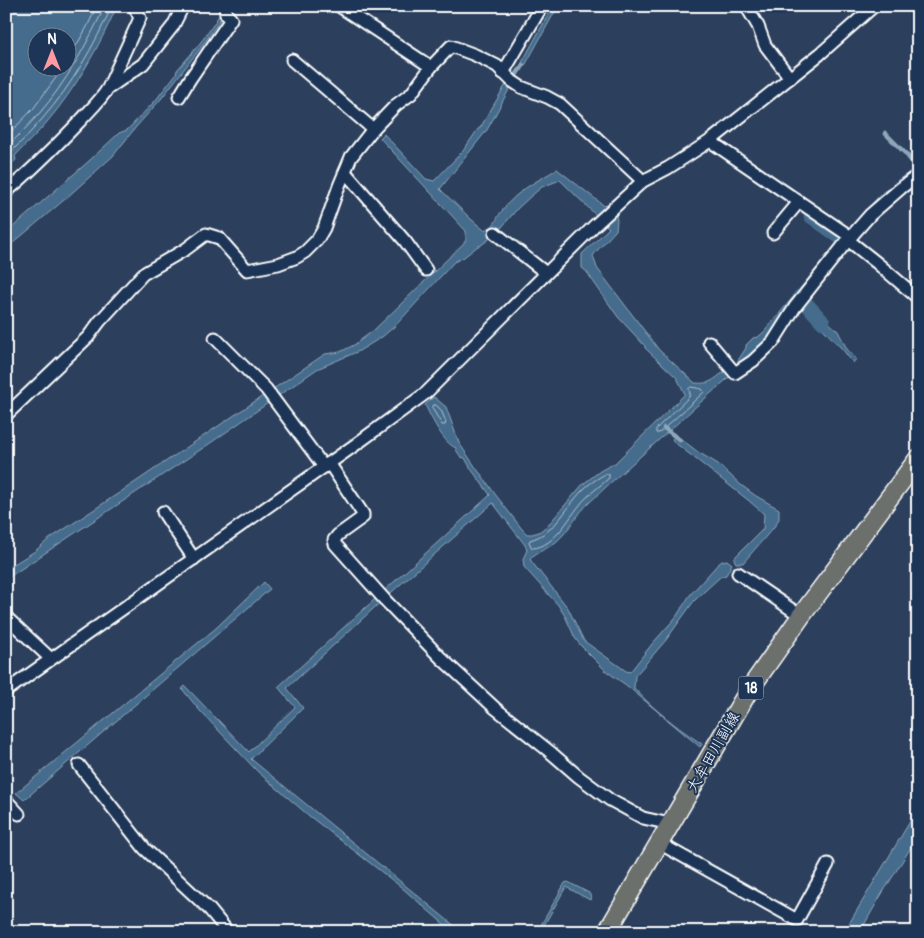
<svg xmlns="http://www.w3.org/2000/svg" width="924" height="938" font-family="Pangolin,'Klee One',sans-serif">
  <style>
    .water { fill: #456c8d; stroke: #8fa7bb; fill-rule: evenodd }
    .lines { fill: none; stroke-linecap: round; stroke-linejoin: round }
    .shore { stroke: #b5c4d1; stroke-width: 1 }
    .stream { stroke: #8fa7bb; stroke-width: 4.5 }
    .canal { stroke: #456c8d; stroke-width: 15 }
    .minor-casing { stroke: #fff; stroke-width: 15 }
    .primary-casing { stroke: #fff; stroke-width: 21 }
    .minor { stroke: #1d3557; stroke-width: 11 }
    .primary { stroke: #6c706d; stroke-width: 18 }
    .labels { text-anchor: middle; stroke-width: 4; stroke-linejoin: round; paint-order: stroke }
    .shield { fill: #1d3557; stroke: #bbc2cd; stroke-width: 1 }
    .shield-label { font-size: 14px; font-weight: bold; fill: #fff }
    .street-label { font-size: 15px; fill: #fff; stroke: #1d3557 }
  </style>
  <rect width="100%" height="100%" fill="#2c3f5c"/>
  <filter id="ink" filterUnits="userSpaceOnUse"><feTurbulence type="fractalNoise" baseFrequency=".02" numOctaves="2"/><feDisplacementMap in="SourceGraphic" scale="10" xChannelSelector="R" yChannelSelector="G"/><feConvolveMatrix kernelMatrix="1 2 1 2 8 2 1 2 1" color-interpolation-filters="sRGB"/></filter>
  <g filter="url(#ink)">
    <!-- water -->
    <g class="water">
      <path d="M7,6H117C99,47 76,88 47,122C37,134 25,145 15,156L16,160L6,168ZM38,38H68V68H38Z"/>
      <path d="M224,6H227L220,20L202,46L161,99L136,127L113,156L64,200L6,249V233L89,161L119,133L127,130L131,126L155,101L176,74L177,70C195,50 212,30 224,6Z"/>
      <polygon points="553,6 558,6 522,71 519,68"/>
      <path d="M508,81L512,84L487,130L440,189L471,219L484,230C498,225 494,220 502,211C517,190 536,182 557,169L616,215L617,220L616,230L595,253L593,256L597,268L659,350L695,383C716,385 714,375 731,369L734,373C713,391 692,410 671,429C645,453 617,476 591,501C577,513 570,530 556,542C548,549 538,551 530,558L531,561L568,608L584,641L626,671L630,672L652,644L676,617L690,595L717,565L722,561L727,560L732,564L726,575L720,577L694,601L666,640L635,676L634,688C653,709 678,728 702,744L700,747L626,685L606,671L581,646L575,638L565,616L558,605L524,567L523,559L527,550L525,545L493,503L385,598L287,688L303,708L251,759L462,932H453L401,887L308,815L258,772L201,712L182,689L185,686L249,752L295,707L278,687L385,590L489,496L490,495L488,492L471,469L465,458L461,457L456,450V448C443,443 431,417 425,405L434,397L446,407L459,443L479,472L481,474L495,494L522,529L527,534H532L539,532L548,525L583,484L600,471L615,463L685,394L677,378L645,348V346L618,317L586,271L582,268V254L609,228L560,180L542,187L531,196L517,209L497,233L480,246H478L464,257L454,262L395,326L382,337L359,351L317,369L209,444L6,579V569L35,551L48,540L131,485L325,354L340,352L354,345L374,330L463,244L466,240V231L380,138L384,134L426,179L434,181L463,151L478,129L480,128Z"/>
      <polygon points="918,166 918,173 859,226 852,225 884,191 886,191 898,180"/>
      <polygon points="847,232 776,339 740,365 737,362 746,348 746,345 753,338 758,337 764,332"/>
      <polygon points="811,306 838,331 847,349 856,359 853,363 843,350 806,311 806,310"/>
      <polygon points="676,435 698,452 718,464 741,485 756,496 779,509 779,519 774,527 743,563 736,563 734,559 735,557 763,529 764,514 748,500 674,442 672,439"/>
      <polygon points="264,582 270,589 24,800 16,793 216,628"/>
      <polygon points="918,808 918,836 880,897 860,932 844,932"/>
      <polygon points="568,882 589,893 591,897 590,900 566,887 540,932 537,932 565,883"/>
    </g>
    <g class="lines">
      <!-- shore -->
      <g class="shore">
        <polyline points="68,60 87,27 97,6"/>
        <polyline points="6,137 33,109 63,68"/>
        <path d="M6,148C17,137 28,126 38,115C66,83 87,44 105,6"/>
        <path d="M6,161L9,159L11,152C22,141 33,130 43,118C72,85 94,46 112,6"/>
        <polygon points="691,387 702,389 704,392 659,433 656,433 656,429 689,397 690,394 689,389"/>
        <polygon points="433,405 436,405 441,410 446,422 445,425 442,425 432,408"/>
        <path d="M606,474H609V478C601,485 593,491 585,499C571,513 555,548 532,548L529,542L530,540C558,532 566,505 586,487C592,482 599,477 606,474Z"/>
      </g>
      <!-- stream -->
      <g class="stream">
        <polyline points="512,81 523,65"/>
        <polyline points="885,133 906,154 918,169"/>
        <polyline points="664,428 680,440"/>
      </g>
      <!-- canal -->
      <g class="canal">
        <polyline points="811,216 844,240"/>
        <polyline points="800,297 823,322"/>
      </g>
      <defs>
        <g id="minor">
          <polyline points="339,6 431,67"/>
          <polyline points="746,6 758,26 765,45 790,78"/>
          <polyline points="914,6 918,10"/>
          <polyline points="292,60 373,129"/>
          <polyline points="503,73 542,6"/>
          <polyline points="110,87 143,64 173,26 183,6"/>
          <polyline points="179,97 190,79 231,19 226,14 225,6"/>
          <polyline points="710,141 851,237"/>
          <polyline points="345,172 405,241 426,270"/>
          <path d="M6,192C32,170 57,145 80,121C90,110 101,100 108,88L140,18L134,6"/>
          <polyline points="495,233 546,273"/>
          <polyline points="773,233 799,202"/>
          <polyline points="848,240 877,263 918,298"/>
          <polyline points="215,338 266,389 324,467"/>
          <polyline points="709,342 735,373 753,361 773,342 795,307 848,240 870,215 901,188 918,175"/>
          <polyline points="6,415 88,337 100,321 143,274 186,249 206,234 219,238 247,270 278,264 297,257 305,252 317,240 324,228 339,186 351,157 373,129 396,105 411,94 431,67 451,46 475,55 497,66 512,81 521,87 547,97 560,104 643,181"/>
          <polyline points="329,463 363,514 363,517 338,535 334,540 335,544 385,600 441,658 495,708 549,751 579,777 610,800 643,818 670,824"/>
          <polyline points="163,512 194,559"/>
          <polyline points="738,573 801,616"/>
          <polyline points="6,617 51,659"/>
          <polyline points="6,691 355,445 426,393 595,225 643,181 668,168 710,141 820,54 874,6"/>
          <polyline points="79,765 145,849 210,910 228,932"/>
          <polyline points="6,800 19,814"/>
          <polyline points="659,843 797,920 828,864"/>
        </g>
        <polyline id="primary" points="607,932 749,690 801,616 918,459"/>
      </defs>
      <!-- minor casing -->
      <use href="#minor" class="minor-casing"/>
      <!-- primary casing -->
      <use href="#primary" class="primary-casing"/>
      <!-- minor -->
      <use href="#minor" class="minor"/>
      <!-- primary -->
      <use href="#primary" class="primary"/>
    </g>
  </g>
  <g class="labels">
    <!-- shield labels -->
    <rect class="shield" x="738.5" y="676.5" width="25" height="23" rx="4"/>
    <g class="shield-label">
      <text x="751" y="693">18</text>
    </g>
    <!-- street labels -->
    <g class="street-label">
      <text transform="translate(713 752) rotate(-60)" y="5">大牟田川副線</text>
    </g>
  </g>
  <!-- margin -->
  <rect width="924" height="938" fill="none" stroke="#1d3557" stroke-width="25"/>
  <rect x="12" y="12" width="899" height="913" fill="none" stroke="#fff" stroke-width="2" filter="url(#ink)"/>
  <!-- north arrow -->
  <g transform="translate(52 52)"><circle r="24" fill="#1d3557" stroke="#77869a"/>
  <path d="M0-4L9 19L0 12L-9 19Z" fill="#ff9aa2"/>
  <text y="-8" font-size="14" font-weight="bold" text-anchor="middle" fill="#ffffff">N</text>
  </g>
</svg>
